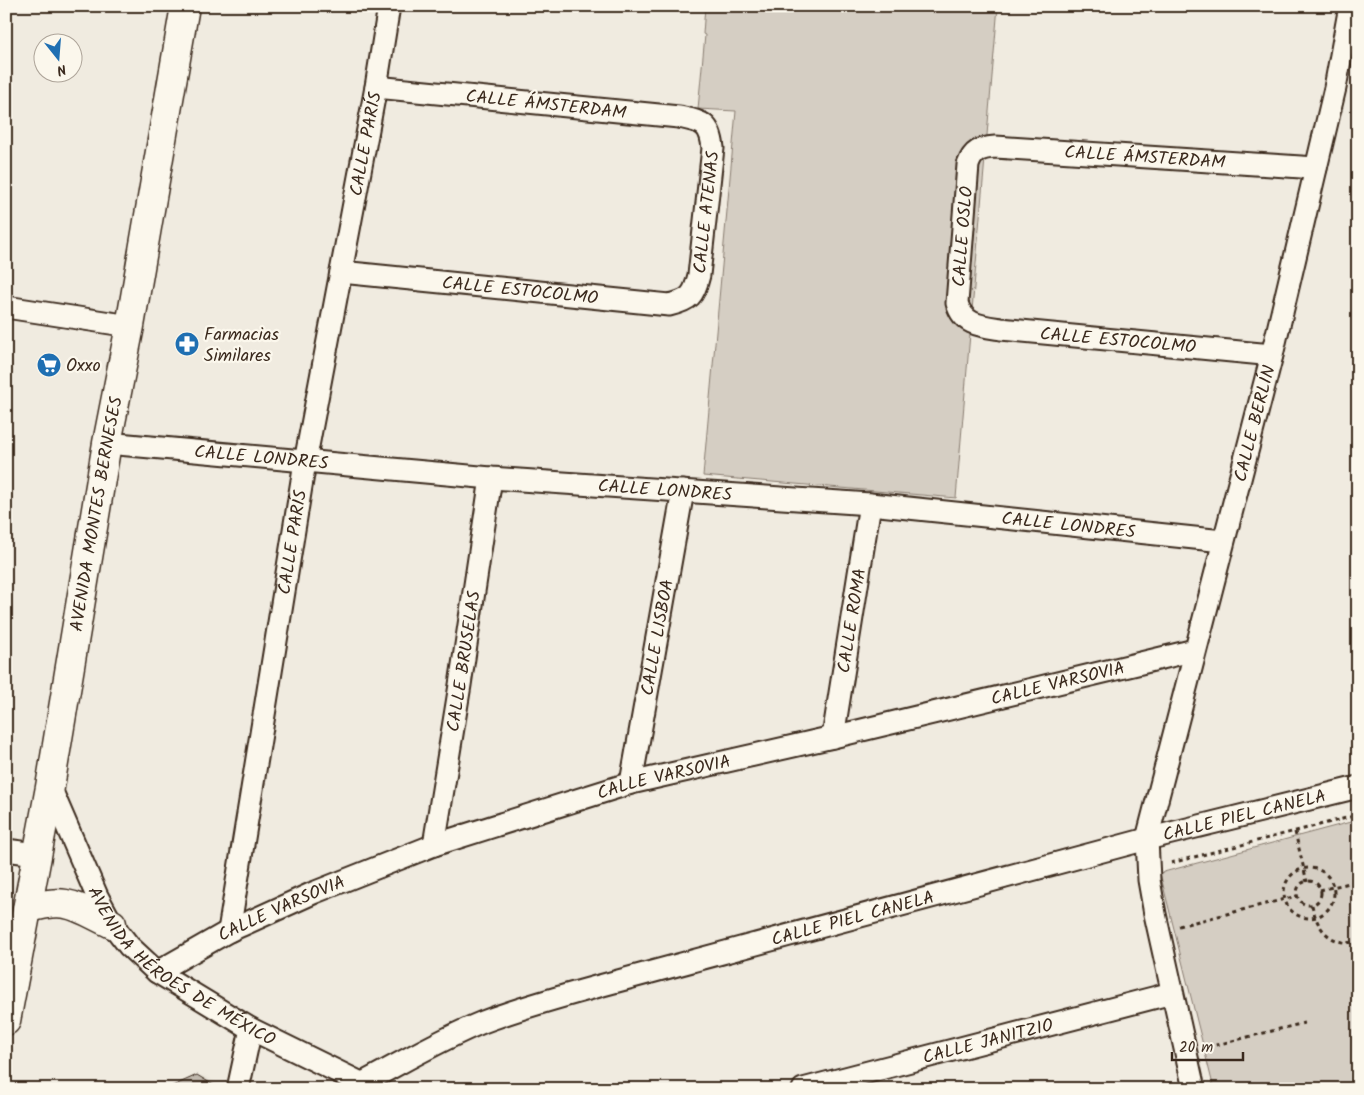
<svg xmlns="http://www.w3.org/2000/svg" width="1364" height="1095" font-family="Kalam,sans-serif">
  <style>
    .green { fill: #d5cec3; stroke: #887c70 }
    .building { fill: #c0b8ad; stroke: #3b2a1e; filter: url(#shadow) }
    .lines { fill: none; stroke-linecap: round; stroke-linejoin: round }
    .street-casing { stroke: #3b2a1e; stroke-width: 25 }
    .secondary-casing { stroke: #3b2a1e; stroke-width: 31 }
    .path { stroke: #3b2a1e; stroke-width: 3; stroke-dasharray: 4 4; stroke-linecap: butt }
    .street { stroke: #fbf7ec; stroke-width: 21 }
    .secondary { stroke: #fbf7ec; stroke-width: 28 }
    .labels { text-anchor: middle; stroke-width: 4.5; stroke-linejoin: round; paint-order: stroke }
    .street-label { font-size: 18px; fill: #3b2a1e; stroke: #fbf7ec }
    .poi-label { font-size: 18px; fill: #3b2a1e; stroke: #fbf7ec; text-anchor: start }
  </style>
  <defs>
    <filter id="shadow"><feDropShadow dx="4.5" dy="4.5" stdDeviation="2.5" flood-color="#0004"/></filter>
  </defs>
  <rect width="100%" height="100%" fill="#f0ebe0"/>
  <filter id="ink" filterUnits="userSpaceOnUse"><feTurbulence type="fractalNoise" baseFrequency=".02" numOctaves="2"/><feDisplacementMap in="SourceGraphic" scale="10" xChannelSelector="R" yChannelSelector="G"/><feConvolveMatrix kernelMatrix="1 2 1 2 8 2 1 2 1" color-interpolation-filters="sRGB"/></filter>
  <g filter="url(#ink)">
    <!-- green -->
    <g class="green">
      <polygon points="705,6 998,6 956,498 703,476 736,111 698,109 705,35 703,34"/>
      <polygon points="1358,820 1358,1089 1214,1089 1160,873"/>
    </g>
    <!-- building -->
    <polygon class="building" points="197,1075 220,1089 166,1089"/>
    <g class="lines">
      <defs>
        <g id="street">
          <path id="s1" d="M341,272L669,305C690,300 694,296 699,275L713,148C710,122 702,122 679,117L376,87"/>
          <polyline points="6,307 130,326"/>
          <path id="s2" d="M1272,355L1001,329C981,326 963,325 957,303L968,165C973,151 980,148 995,147L1316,168"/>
          <path id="s3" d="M107,443L491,478L870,504L1223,541"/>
          <path id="s4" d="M833,737L870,504"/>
          <path id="s5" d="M631,783L683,491"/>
          <path id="s6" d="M50,787L97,896L112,924L129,946L157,972L251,1029L373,1089"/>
          <path id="s7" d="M434,845L460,685L491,478"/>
          <polyline points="6,850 36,854"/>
          <path id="s8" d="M229,931L305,462L376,87L389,6"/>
          <path id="s9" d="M157,972L229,931L313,893L434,845L631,783L833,737L1195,650"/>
          <path id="s10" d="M361,1084C401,1063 441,1039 483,1022C522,1007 563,996 603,985L1147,839L1358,787"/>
          <polyline points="238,1089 251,1029"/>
          <path id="s11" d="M803,1089L1172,993"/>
          <path id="s12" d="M1194,1089L1155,914L1149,880L1147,839L1272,355L1335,88L1350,6"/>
        </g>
        <g id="secondary">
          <path d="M27,909C68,896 76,907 112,924"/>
          <path id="s13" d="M6,1021L50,787L107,443L130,326L185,6"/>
        </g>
      </defs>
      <!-- street casing -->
      <use href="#street" class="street-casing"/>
      <!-- secondary casing -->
      <use href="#secondary" class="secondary-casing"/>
      <!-- path -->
      <g class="path">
        <polyline points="1295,832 1307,882"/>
        <polyline points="1171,863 1358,815"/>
        <circle cx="1309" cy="893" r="25"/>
        <circle cx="1309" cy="893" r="12"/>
        <polyline points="1320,890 1358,881"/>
        <path d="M1312,905C1317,929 1330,946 1358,942"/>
        <polyline points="1179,926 1297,896"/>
        <polyline points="1208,1047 1304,1023"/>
      </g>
      <!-- street -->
      <use href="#street" class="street"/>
      <!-- secondary -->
      <use href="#secondary" class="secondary"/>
    </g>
  </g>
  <!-- icons -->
  <defs>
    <symbol id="pharmacy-disc" viewBox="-11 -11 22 22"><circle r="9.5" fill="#1f6fb2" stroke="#fbf7ec"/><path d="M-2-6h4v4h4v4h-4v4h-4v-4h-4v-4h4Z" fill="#fff"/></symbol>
    <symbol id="supermarket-disc" viewBox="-11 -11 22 22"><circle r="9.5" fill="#1f6fb2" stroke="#fbf7ec"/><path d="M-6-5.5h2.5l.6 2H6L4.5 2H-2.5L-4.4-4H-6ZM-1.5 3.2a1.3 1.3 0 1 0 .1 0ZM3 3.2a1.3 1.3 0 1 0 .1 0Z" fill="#fff"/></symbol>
  </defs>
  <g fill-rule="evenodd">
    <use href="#pharmacy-disc" x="173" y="330" width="28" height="28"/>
    <use href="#supermarket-disc" x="35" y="351" width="28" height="28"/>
  </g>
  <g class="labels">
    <!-- street labels -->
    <g class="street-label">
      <text transform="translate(546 104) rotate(6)" y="6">CALLE ÁMSTERDAM</text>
      <text dy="6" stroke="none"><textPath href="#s8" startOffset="799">CALLE PARÍS</textPath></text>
      <text dy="6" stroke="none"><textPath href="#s2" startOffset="651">CALLE ÁMSTERDAM</textPath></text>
      <text dy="6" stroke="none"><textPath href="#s1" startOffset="439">CALLE ATENAS</textPath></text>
      <text dy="6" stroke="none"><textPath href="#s2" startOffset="394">CALLE OSLO</textPath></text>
      <text dy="6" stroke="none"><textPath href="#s1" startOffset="180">CALLE ESTOCOLMO</textPath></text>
      <text transform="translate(1118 340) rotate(5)" y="6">CALLE ESTOCOLMO</text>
      <text dy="6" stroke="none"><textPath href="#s12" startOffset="684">CALLE BERLÍN</textPath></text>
      <text dy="6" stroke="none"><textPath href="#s3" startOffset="155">CALLE LONDRES</textPath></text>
      <text dy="6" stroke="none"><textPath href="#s3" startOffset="560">CALLE LONDRES</textPath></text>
      <text dy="6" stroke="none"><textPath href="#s13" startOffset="515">AVENIDA MONTES BERNESES</textPath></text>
      <text dy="6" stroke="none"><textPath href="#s3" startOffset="965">CALLE LONDRES</textPath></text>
      <text dy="6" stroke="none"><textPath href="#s8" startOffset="394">CALLE PARÍS</textPath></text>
      <text dy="6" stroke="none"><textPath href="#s4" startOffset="118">CALLE ROMA</textPath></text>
      <text dy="6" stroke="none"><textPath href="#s5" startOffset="148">CALLE LISBOA</textPath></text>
      <text dy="6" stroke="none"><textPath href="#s7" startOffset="186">CALLE BRUSELAS</textPath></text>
      <text dy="6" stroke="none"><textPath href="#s9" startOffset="950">CALLE VARSOVIA</textPath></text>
      <text dy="6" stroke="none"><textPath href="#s9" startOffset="545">CALLE VARSOVIA</textPath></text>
      <text dy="6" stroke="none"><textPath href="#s10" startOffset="926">CALLE PIEL CANELA</textPath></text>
      <text dy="6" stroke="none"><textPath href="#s9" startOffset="140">CALLE VARSOVIA</textPath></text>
      <text dy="6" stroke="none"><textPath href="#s10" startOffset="521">CALLE PIEL CANELA</textPath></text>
      <text dy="6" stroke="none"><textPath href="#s6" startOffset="231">AVENIDA HÉROES DE MÉXICO</textPath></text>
      <text dy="6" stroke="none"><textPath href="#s11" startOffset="191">CALLE JANITZIO</textPath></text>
    </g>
    <!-- poi labels -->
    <g class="poi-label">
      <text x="204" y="340">Farmacias<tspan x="204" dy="21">Similares</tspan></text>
      <text x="66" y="371">Oxxo</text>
    </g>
  </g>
  <!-- margin -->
  <rect width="1364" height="1095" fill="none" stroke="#fbf7ec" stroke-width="25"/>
  <rect x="12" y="12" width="1339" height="1070" fill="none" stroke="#3b2a1e" stroke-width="2" filter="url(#ink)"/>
  <!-- north arrow -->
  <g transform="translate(58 58) rotate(163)"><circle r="24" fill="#fbf7ec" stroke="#aea59a"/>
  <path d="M0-4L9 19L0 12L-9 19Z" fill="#1f6fb2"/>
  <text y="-8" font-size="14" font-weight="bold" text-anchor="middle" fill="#3b2a1e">N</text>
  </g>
  <!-- scale -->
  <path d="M1172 1052v8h71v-8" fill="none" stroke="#3b2a1e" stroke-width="2.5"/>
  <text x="1179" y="1052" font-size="15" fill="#3b2a1e" stroke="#fbf7ec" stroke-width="4" paint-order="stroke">20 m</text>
</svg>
